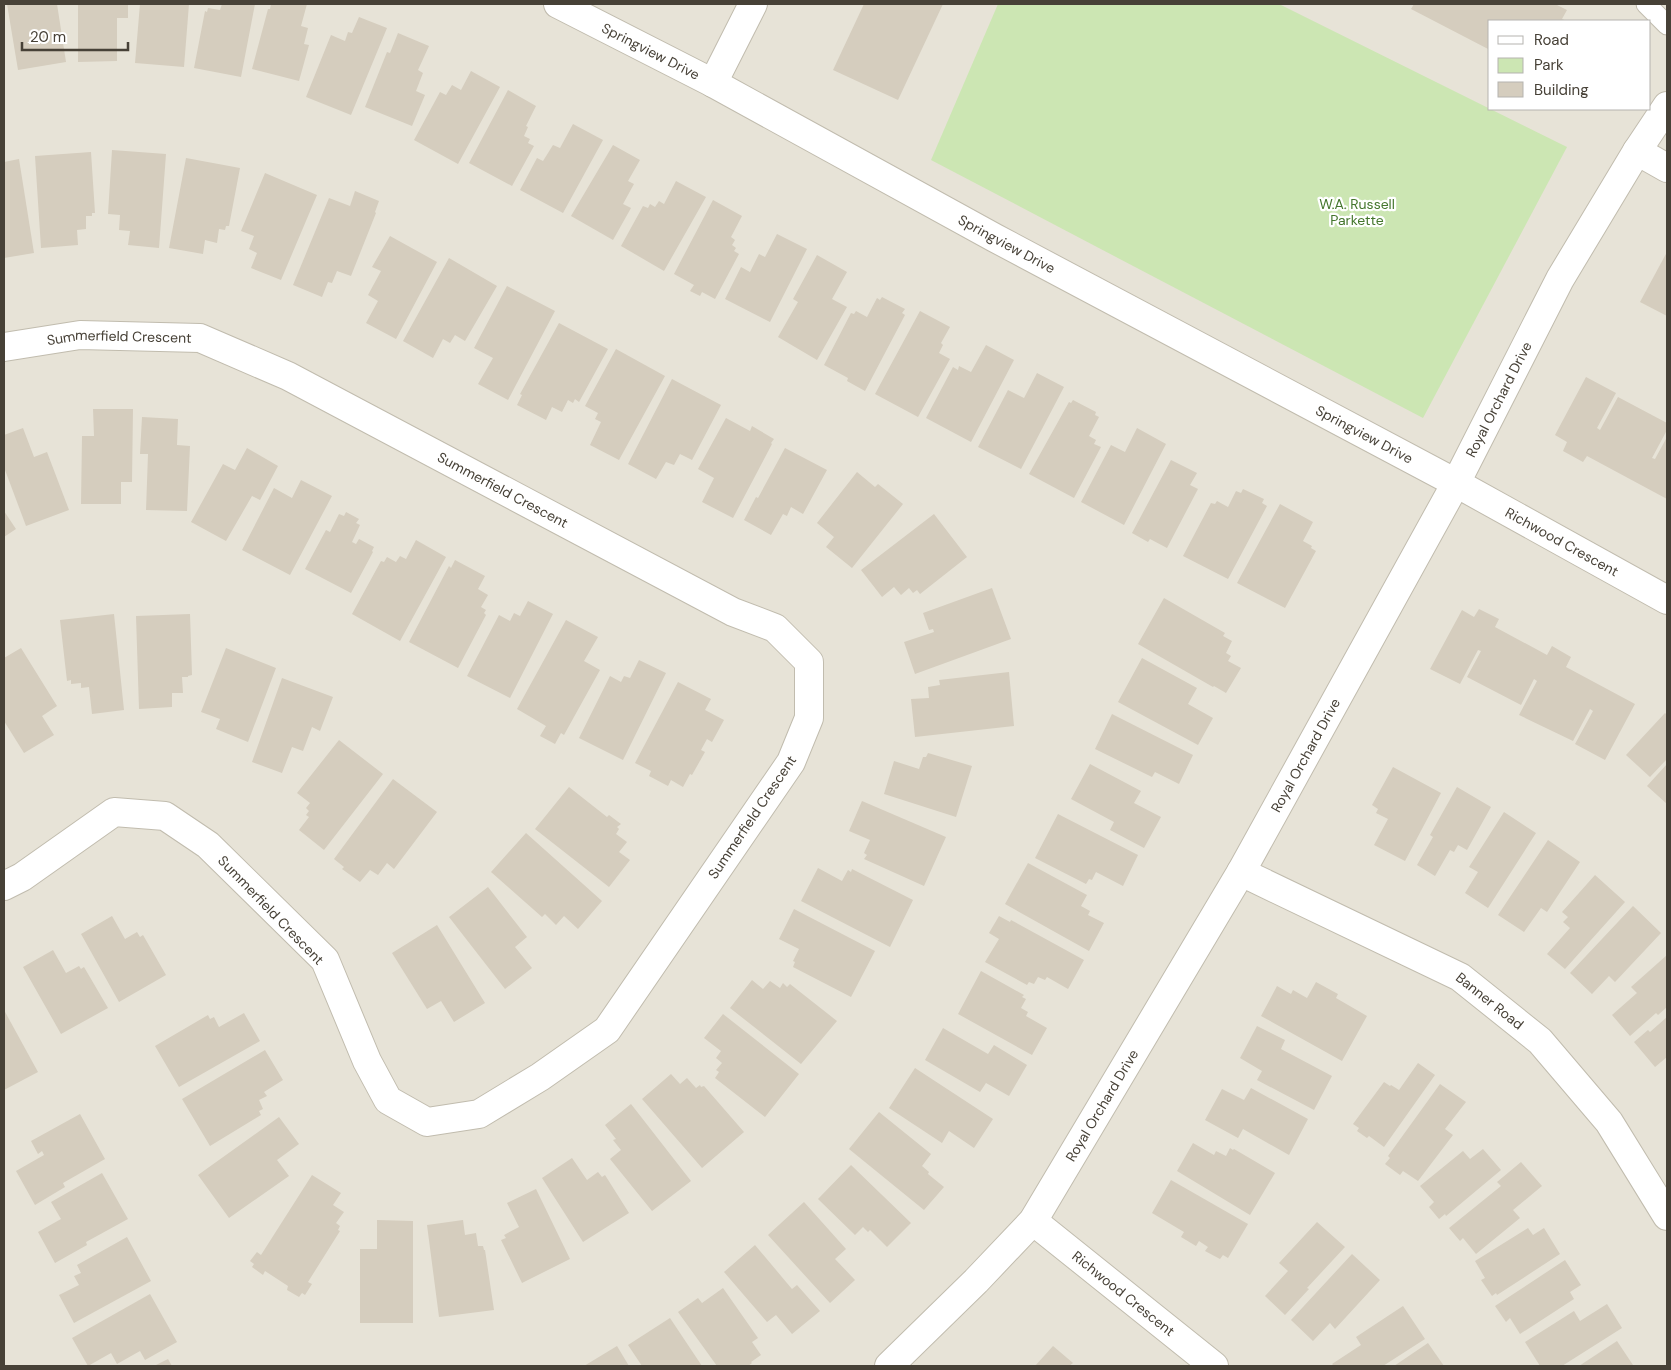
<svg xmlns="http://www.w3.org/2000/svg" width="1671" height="1370" font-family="'DM Sans',sans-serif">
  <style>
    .residential { fill: #e7e3d7; fill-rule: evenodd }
    .park { fill: #cce6b3 }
    .building { fill: #d5cdbe }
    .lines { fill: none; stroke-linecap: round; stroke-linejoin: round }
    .service-casing { stroke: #c1bcae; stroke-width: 21 }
    .minor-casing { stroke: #c1bcae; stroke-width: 30 }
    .tertiary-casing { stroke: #c1bcae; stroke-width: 30 }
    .service { stroke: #fff; stroke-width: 19 }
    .minor { stroke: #fff; stroke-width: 28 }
    .tertiary { stroke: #fff; stroke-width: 28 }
    .labels { text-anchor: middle; stroke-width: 4.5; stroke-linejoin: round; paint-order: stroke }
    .street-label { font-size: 14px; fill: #474137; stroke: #fff }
    .park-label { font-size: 14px; fill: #44762d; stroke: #fff }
  </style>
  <rect width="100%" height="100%" fill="#f3f1e8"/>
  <!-- residential -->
  <path class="residential" d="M4,4H1667V1366H4ZM1490,21H1650V109H1490Z"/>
  <!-- park -->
  <polygon class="park" points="998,4 1279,4 1567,147 1423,418 931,160"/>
  <!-- building -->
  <g class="building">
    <polygon points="7,4 57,4 66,62 18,70"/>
    <polygon points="78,4 128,4 128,18 117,18 117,61 78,62"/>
    <polygon points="140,4 189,4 184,67 135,63"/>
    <polygon points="222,4 255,4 241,77 194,68 205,11 207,12 208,8 220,10"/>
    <polygon points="271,4 307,4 301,26 308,28 304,44 309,45 299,81 252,69 268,9 270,9"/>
    <polygon points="864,4 943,4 898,100 833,70"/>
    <polygon points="1414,4 1555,4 1567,10 1562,19 1567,21 1490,21 1490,50 1411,9"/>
    <polygon points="359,17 387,28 351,115 306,97 331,35 345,41 348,32 352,33"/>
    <polygon points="398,33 429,46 418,70 423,73 416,91 425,95 412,126 365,107 387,52 390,53"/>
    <polygon points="471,71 500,87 458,164 414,140 440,92 446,95 452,85 461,90"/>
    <polygon points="508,90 536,106 526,126 528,127 524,136 530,139 528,143 534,146 512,186 469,163"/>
    <polygon points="573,124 603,140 563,213 520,190 537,158 543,161 553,145 560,148"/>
    <polygon points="613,145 640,160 628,181 634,184 623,204 631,208 613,240 571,216"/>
    <polygon points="112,150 166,154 159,248 128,245 130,231 119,230 120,215 108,214"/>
    <polygon points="91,152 95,213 92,213 92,216 86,216 86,229 77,230 78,245 41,248 35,156"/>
    <polygon points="186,158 240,168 229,226 226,226 225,230 219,229 217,243 205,240 203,254 169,248"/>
    <polygon points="19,159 34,253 4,258 4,162"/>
    <polygon points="265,173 317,195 281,280 251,268 257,253 249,249 254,236 241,231"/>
    <polygon points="676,181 706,197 664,271 621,246 643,206 648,208 650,204 655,207 659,201 664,204"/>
    <polygon points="355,191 379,201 375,212 376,213 351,276 337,271 332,283 328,282 322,297 293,285 329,198 350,206"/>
    <polygon points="713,200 742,216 731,237 735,240 732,245 736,248 734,251 739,254 715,299 702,292 700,296 690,291 694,285 674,274"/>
    <polygon points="777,234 807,249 770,322 725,299 741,267 750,272 759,254 765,257"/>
    <polygon points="390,236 437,262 396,339 366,323 378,301 368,295 381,271 372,267"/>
    <polygon points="1667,252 1667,316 1640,302"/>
    <polygon points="817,255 847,272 832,299 847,307 817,360 778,337 798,302 793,299"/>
    <polygon points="449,258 497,286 465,341 455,335 450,343 443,339 433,358 403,341"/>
    <polygon points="507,286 555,311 508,400 478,384 493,358 474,348"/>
    <polygon points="882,297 905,309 902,313 905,315 865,391 847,381 848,378 824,365 851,313 854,314 856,311 867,317 877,298 880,300"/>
    <polygon points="920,311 950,327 941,343 943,345 939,353 950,359 918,417 875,394"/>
    <polygon points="559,323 608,349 579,402 575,399 573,403 568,400 562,412 552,407 546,420 517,405 522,395 520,394"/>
    <polygon points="986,345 1014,360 971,442 926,418 953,367 958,370 959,366 971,372"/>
    <polygon points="616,349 665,376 619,460 590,445 601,422 595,419 598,413 585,406"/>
    <polygon points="1037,373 1064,387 1021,469 978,447 1008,390 1024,398"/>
    <polygon points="1586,377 1616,393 1597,428 1600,430 1618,397 1667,423 1667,430 1652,458 1655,459 1667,437 1667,499 1587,456 1583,462 1563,451 1567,442 1555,435"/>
    <polygon points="672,379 721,405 692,460 680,454 674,465 666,462 656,479 628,464"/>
    <polygon points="1073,400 1096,412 1095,415 1099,417 1089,436 1096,440 1094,444 1101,447 1074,498 1029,474 1069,402 1071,403"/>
    <polygon points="93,409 133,409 132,482 121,482 121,504 81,504 82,436 94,436"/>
    <polygon points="142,417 178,419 177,445 190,446 187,511 146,510 148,454 140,454"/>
    <polygon points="726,418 750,431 752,426 774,439 771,443 772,444 733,518 702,502 714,478 698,469"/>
    <polygon points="23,428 34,457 47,452 69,510 26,526 5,470 4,471 4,435"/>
    <polygon points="1137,428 1166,444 1124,525 1081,502 1111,445 1125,452"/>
    <polygon points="247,448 278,466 260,500 252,496 226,541 191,522 223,464 235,470"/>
    <polygon points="785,448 827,470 803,514 791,507 787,516 783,514 771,535 744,520 756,497 758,498"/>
    <polygon points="1171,460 1197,473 1190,485 1198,489 1167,548 1150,539 1148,542 1132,533"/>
    <polygon points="857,472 875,487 878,484 903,504 852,568 826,547 834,537 817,523"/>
    <polygon points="301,480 332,496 290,575 242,550 274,488 292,498"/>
    <polygon points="1243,489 1264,499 1262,503 1267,506 1228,579 1183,556 1211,503 1215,504 1217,501 1228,507 1236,491 1241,493"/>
    <polygon points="1280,504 1313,522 1303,541 1312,546 1311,548 1316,551 1285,608 1237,583"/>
    <polygon points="4,511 16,529 4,537"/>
    <polygon points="346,512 359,519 356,523 360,525 352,542 356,544 359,539 374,547 372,551 373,552 351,593 305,569 326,530 330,532 339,514 344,516"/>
    <polygon points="934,514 967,557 920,594 917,590 913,593 909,588 901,595 894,587 882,597 861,570"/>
    <polygon points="416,540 446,557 400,641 352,614 381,561 384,562 387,557 396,562 400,556 406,559"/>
    <polygon points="455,560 485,576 478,589 488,595 481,607 486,610 484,613 486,615 458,668 409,642 449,566 451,568"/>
    <polygon points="992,588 1011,639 915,674 904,642 934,632 933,629 929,630 923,613"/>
    <polygon points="1164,598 1225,633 1223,636 1232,641 1226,653 1231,656 1228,661 1241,668 1226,693 1214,686 1213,687 1138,644"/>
    <polygon points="528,601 553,614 510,698 467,676 499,615 510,621 514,613 520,616"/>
    <polygon points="1479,609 1499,619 1495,627 1547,655 1552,646 1571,657 1566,667 1635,704 1605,760 1575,744 1593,711 1590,709 1573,741 1519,715 1537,681 1534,679 1521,705 1467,677 1481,651 1478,650 1460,684 1430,669 1462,610 1474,617"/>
    <polygon points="114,614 124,710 92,714 89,687 81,688 81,683 71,684 71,680 67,681 60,620"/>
    <polygon points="190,614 192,675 188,676 188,677 182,677 183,693 172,693 172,707 139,709 136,616"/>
    <polygon points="566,620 598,637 584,661 600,670 564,735 561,733 555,744 540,736 546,726 517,709"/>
    <polygon points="21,648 57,706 42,716 54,735 24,753 4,721 4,658"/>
    <polygon points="226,648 276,668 248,742 216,729 220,719 201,712"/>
    <polygon points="1142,658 1197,688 1188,704 1213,718 1198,745 1118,702"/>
    <polygon points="639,660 666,673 623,760 579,738 610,676 621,682 624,676 630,678"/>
    <polygon points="1009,672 1014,726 915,737 911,699 929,698 928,687 940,685 939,680"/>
    <polygon points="282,678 333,697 320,731 312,727 303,751 292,747 282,773 252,762"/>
    <polygon points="678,682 711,699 705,710 724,720 712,742 707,739 701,750 705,752 692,775 690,774 683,787 671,780 668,786 649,776 651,771 635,763"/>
    <polygon points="1665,713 1667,715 1667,759 1650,777 1626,755"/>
    <polygon points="1112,714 1193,755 1179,784 1155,772 1152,777 1095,749"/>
    <polygon points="339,740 383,774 324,850 299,830 309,817 306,815 309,811 306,808 310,803 297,793"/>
    <polygon points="928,753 972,766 956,817 884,794 894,761 919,769 923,757 926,757"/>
    <polygon points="1090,764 1141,791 1134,803 1161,817 1144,848 1110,830 1114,822 1071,799"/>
    <polygon points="1667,764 1667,804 1647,786"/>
    <polygon points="1393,767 1441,793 1405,861 1374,845 1388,819 1376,813 1378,809 1372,805"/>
    <polygon points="393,779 437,812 394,869 387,863 378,875 370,870 360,882 342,869 344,867 334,859"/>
    <polygon points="569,787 607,817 609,815 621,824 617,827 619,829 616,834 627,842 619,852 630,860 609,887 535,829"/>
    <polygon points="1457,787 1491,807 1467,850 1458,845 1454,852 1450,850 1435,876 1417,865 1433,837 1430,835"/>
    <polygon points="862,801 946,837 924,886 864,859 867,855 864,853 870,840 849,831"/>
    <polygon points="1504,812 1536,833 1488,908 1465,893 1478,872 1469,867"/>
    <polygon points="1058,814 1138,855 1123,886 1096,872 1092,880 1089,879 1086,884 1035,858"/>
    <polygon points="526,833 602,901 578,929 564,916 556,925 545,914 542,917 491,872"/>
    <polygon points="1548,840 1580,862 1547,912 1541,908 1524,932 1498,915"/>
    <polygon points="1028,863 1087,895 1081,906 1090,911 1088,915 1104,923 1089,951 1005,904"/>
    <polygon points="818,868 842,881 848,870 851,872 852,869 913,900 890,947 801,901"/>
    <polygon points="1595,875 1625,902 1565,969 1547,954 1570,928 1563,922 1568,917 1562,912"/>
    <polygon points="488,887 527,937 515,947 532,968 505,989 449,917"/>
    <polygon points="1633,906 1661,933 1615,982 1609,976 1592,994 1570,973"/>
    <polygon points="794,909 875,951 851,997 793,967 795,962 793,961 799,949 779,939"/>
    <polygon points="112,916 125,939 137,932 140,937 143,935 166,975 119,1002 81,934"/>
    <polygon points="999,916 1010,922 1011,920 1084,960 1068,989 1047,977 1045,980 1038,977 1034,984 1029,982 1027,985 985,962 999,939 989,933"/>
    <polygon points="437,925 485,1003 454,1022 441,1001 427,1009 392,953"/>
    <polygon points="53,950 66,973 79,966 81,969 84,967 108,1008 61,1034 23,967"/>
    <polygon points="1667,955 1667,1007 1658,1015 1656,1013 1630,1036 1612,1015 1637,993 1631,987"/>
    <polygon points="981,971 1024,995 1022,997 1026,999 1021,1008 1028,1012 1026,1016 1047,1028 1032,1055 958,1014"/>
    <polygon points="752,980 763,989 770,981 780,988 783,983 787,987 790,984 837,1021 801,1064 730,1008"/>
    <polygon points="1316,982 1338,994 1336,998 1367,1016 1342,1061 1261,1016 1277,986 1291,994 1293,990 1307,998"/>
    <polygon points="4,1010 38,1072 4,1090"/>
    <polygon points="244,1013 260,1041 179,1087 155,1046 208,1015 210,1019 214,1017 219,1027"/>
    <polygon points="723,1014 799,1074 765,1117 715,1078 719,1072 716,1070 722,1063 716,1058 721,1051 704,1038"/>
    <polygon points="1667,1017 1667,1057 1655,1067 1634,1042 1648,1030 1650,1032"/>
    <polygon points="1257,1026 1285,1040 1281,1049 1332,1076 1314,1110 1257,1080 1262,1071 1240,1058"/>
    <polygon points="943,1028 988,1054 994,1045 1027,1065 1009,1096 986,1083 980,1092 925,1060"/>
    <polygon points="265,1050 283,1080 264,1092 267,1096 259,1100 263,1109 259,1111 261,1115 210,1146 182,1099"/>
    <polygon points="1418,1063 1435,1075 1384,1147 1369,1136 1367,1138 1357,1131 1359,1128 1353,1124 1384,1082 1390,1086 1391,1085 1399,1090"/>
    <polygon points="915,1068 993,1119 974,1148 949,1131 942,1143 889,1108"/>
    <polygon points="671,1074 680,1084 687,1078 696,1088 700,1085 701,1087 704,1086 744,1132 702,1168 642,1099"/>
    <polygon points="1440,1084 1466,1102 1445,1129 1453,1135 1418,1181 1403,1171 1400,1175 1385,1164 1390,1158 1388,1156"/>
    <polygon points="1251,1088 1308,1119 1289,1155 1243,1129 1238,1138 1205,1120 1222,1089 1244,1100"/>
    <polygon points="631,1104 691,1181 652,1211 610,1159 621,1150 613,1140 616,1139 605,1125"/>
    <polygon points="879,1112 931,1154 922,1166 929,1172 928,1174 944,1187 924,1210 849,1149"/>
    <polygon points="80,1114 105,1159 63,1183 65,1187 35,1205 16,1171 44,1155 42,1151 38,1154 31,1141"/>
    <polygon points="279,1117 299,1144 277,1160 289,1176 229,1218 198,1175"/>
    <polygon points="1193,1143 1214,1155 1216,1151 1226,1156 1230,1148 1233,1150 1234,1149 1275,1173 1250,1215 1177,1171"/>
    <polygon points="1483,1149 1501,1170 1446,1216 1445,1214 1439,1219 1429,1207 1434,1202 1420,1186 1463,1151 1470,1159"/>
    <polygon points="572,1158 587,1180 598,1172 602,1177 605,1175 629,1213 583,1242 542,1178"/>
    <polygon points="1521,1162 1542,1186 1513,1210 1520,1218 1476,1254 1463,1238 1460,1241 1449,1228 1501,1186 1497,1182"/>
    <polygon points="851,1165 911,1223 887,1247 870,1230 868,1232 863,1227 855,1235 818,1199"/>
    <polygon points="102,1173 128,1219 86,1242 87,1245 55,1263 38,1232 61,1219 51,1202"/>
    <polygon points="312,1175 341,1193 333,1205 344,1212 336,1223 340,1226 338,1230 340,1231 308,1282 312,1284 305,1295 302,1293 299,1297 287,1290 288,1286 265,1271 263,1275 252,1267 254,1264 250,1261 257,1252 261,1255"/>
    <polygon points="1171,1180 1248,1224 1228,1258 1223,1255 1220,1259 1205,1251 1208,1247 1199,1241 1196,1246 1181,1237 1184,1232 1152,1213"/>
    <polygon points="536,1189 570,1259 522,1283 501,1240 506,1238 504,1235 519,1227 507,1203"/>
    <polygon points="804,1202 846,1249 835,1259 855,1280 830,1303 768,1235"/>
    <polygon points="377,1220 413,1221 413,1323 360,1323 360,1249 377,1249"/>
    <polygon points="463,1220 465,1235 476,1233 478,1246 483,1246 484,1250 485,1250 494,1310 439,1317 427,1225"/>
    <polygon points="1317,1222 1345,1247 1307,1288 1309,1289 1285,1315 1265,1296 1288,1271 1279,1263"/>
    <polygon points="1528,1228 1533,1235 1544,1228 1560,1254 1497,1295 1496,1293 1492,1296 1481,1280 1485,1278 1475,1261"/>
    <polygon points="127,1237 151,1281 74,1323 59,1295 79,1285 74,1276 81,1273 77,1265"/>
    <polygon points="755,1245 792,1289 797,1285 820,1311 792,1334 776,1315 767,1322 724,1272"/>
    <polygon points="1352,1254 1380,1280 1335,1329 1330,1323 1313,1341 1291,1320"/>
    <polygon points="1565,1260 1581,1285 1570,1292 1574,1299 1520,1334 1510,1318 1506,1322 1495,1306"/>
    <polygon points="723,1288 758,1338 752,1342 761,1355 751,1362 752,1363 748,1366 717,1366 678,1312 698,1298 702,1303"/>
    <polygon points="150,1294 177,1342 145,1360 140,1351 117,1364 111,1353 88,1366 72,1338"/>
    <polygon points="1607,1304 1622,1328 1562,1366 1540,1366 1525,1342 1574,1311 1580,1321"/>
    <polygon points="1403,1306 1425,1339 1383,1366 1334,1366 1332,1364 1361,1345 1356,1337"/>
    <polygon points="670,1318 702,1366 642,1366 628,1345"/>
    <polygon points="1617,1341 1633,1365 1630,1366 1579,1366"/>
    <polygon points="1428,1343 1444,1366 1394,1366"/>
    <polygon points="617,1346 629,1366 584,1366"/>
    <polygon points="1053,1346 1073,1363 1069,1366 1035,1366"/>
    <polygon points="168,1359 172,1366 154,1366"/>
  </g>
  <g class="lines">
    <defs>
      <polyline id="service" points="1646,4 1667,25"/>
      <g id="minor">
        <path id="s1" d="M558,4L713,83L995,238L1456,483L1667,600"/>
        <polyline points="713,83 753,4"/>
        <polyline points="1637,151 1667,168"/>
        <path id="s2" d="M4,347L80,335L200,338L288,376L733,612L775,628L809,662V718L791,762L607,1030L540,1077L479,1114L427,1122L388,1100L367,1061L325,960L208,845L165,816L114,812L22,877L4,886"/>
        <path id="s3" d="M1241,872L1460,977L1540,1041L1609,1122L1667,1216"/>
        <path id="s4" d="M1033,1221L1214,1366"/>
      </g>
      <g id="tertiary">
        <path id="s5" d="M889,1366L976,1281L1033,1221L1241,872L1456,483L1560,279L1637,151L1667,106"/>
      </g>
    </defs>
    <!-- service casing -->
    <use href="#service" class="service-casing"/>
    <!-- minor casing -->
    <use href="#minor" class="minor-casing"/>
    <!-- tertiary casing -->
    <use href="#tertiary" class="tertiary-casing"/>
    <!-- service -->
    <use href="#service" class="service"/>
    <!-- minor -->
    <use href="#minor" class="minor"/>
    <!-- tertiary -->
    <use href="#tertiary" class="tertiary"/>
  </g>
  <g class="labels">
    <!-- street labels -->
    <g class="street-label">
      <text dy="5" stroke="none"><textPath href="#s1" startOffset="104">Springview Drive</textPath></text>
      <text dy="5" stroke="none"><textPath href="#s1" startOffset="509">Springview Drive</textPath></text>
      <text dy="5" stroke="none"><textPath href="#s2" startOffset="116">Summerfield Crescent</textPath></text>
      <text dy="5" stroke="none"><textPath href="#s5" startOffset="1149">Royal Orchard Drive</textPath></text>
      <text dy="5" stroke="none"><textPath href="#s1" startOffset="914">Springview Drive</textPath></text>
      <text dy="5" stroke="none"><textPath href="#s2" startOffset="536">Summerfield Crescent</textPath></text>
      <text dy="5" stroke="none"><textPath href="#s1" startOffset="1139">Richwood Crescent</textPath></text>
      <text dy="5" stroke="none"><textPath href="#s5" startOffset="744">Royal Orchard Drive</textPath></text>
      <text transform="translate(752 817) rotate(-56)" y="5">Summerfield Crescent</text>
      <text transform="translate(271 910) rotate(46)" y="5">Summerfield Crescent</text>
      <text dy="5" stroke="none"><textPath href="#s3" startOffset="281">Banner Road</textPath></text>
      <text dy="5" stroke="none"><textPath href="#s5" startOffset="339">Royal Orchard Drive</textPath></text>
      <text dy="5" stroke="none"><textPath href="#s4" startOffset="116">Richwood Crescent</textPath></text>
    </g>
    <!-- park labels -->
    <g class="park-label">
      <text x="1357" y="209">W.A. Russell<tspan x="1357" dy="16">Parkette</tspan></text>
    </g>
  </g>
  <!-- border -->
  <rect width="1671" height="1370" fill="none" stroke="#474137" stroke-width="10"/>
  <!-- legend -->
  <rect x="1488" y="20" width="162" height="90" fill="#ffffff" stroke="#b5b3af"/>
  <rect x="1498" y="36" width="25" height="8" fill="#ffffff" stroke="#b5b3af"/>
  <text x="1534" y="45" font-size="15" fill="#474137">Road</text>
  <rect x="1498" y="58" width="25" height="15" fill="#cce6b3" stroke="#b5b3af"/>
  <text x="1534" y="70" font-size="15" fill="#474137">Park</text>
  <rect x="1498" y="82" width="25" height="15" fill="#d5cdbe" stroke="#b5b3af"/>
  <text x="1534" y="95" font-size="15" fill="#474137">Building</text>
  <!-- scale -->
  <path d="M22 42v8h106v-8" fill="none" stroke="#474137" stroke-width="2.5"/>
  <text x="30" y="42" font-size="15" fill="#474137" stroke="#ffffff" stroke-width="4" paint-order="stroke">20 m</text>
</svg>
